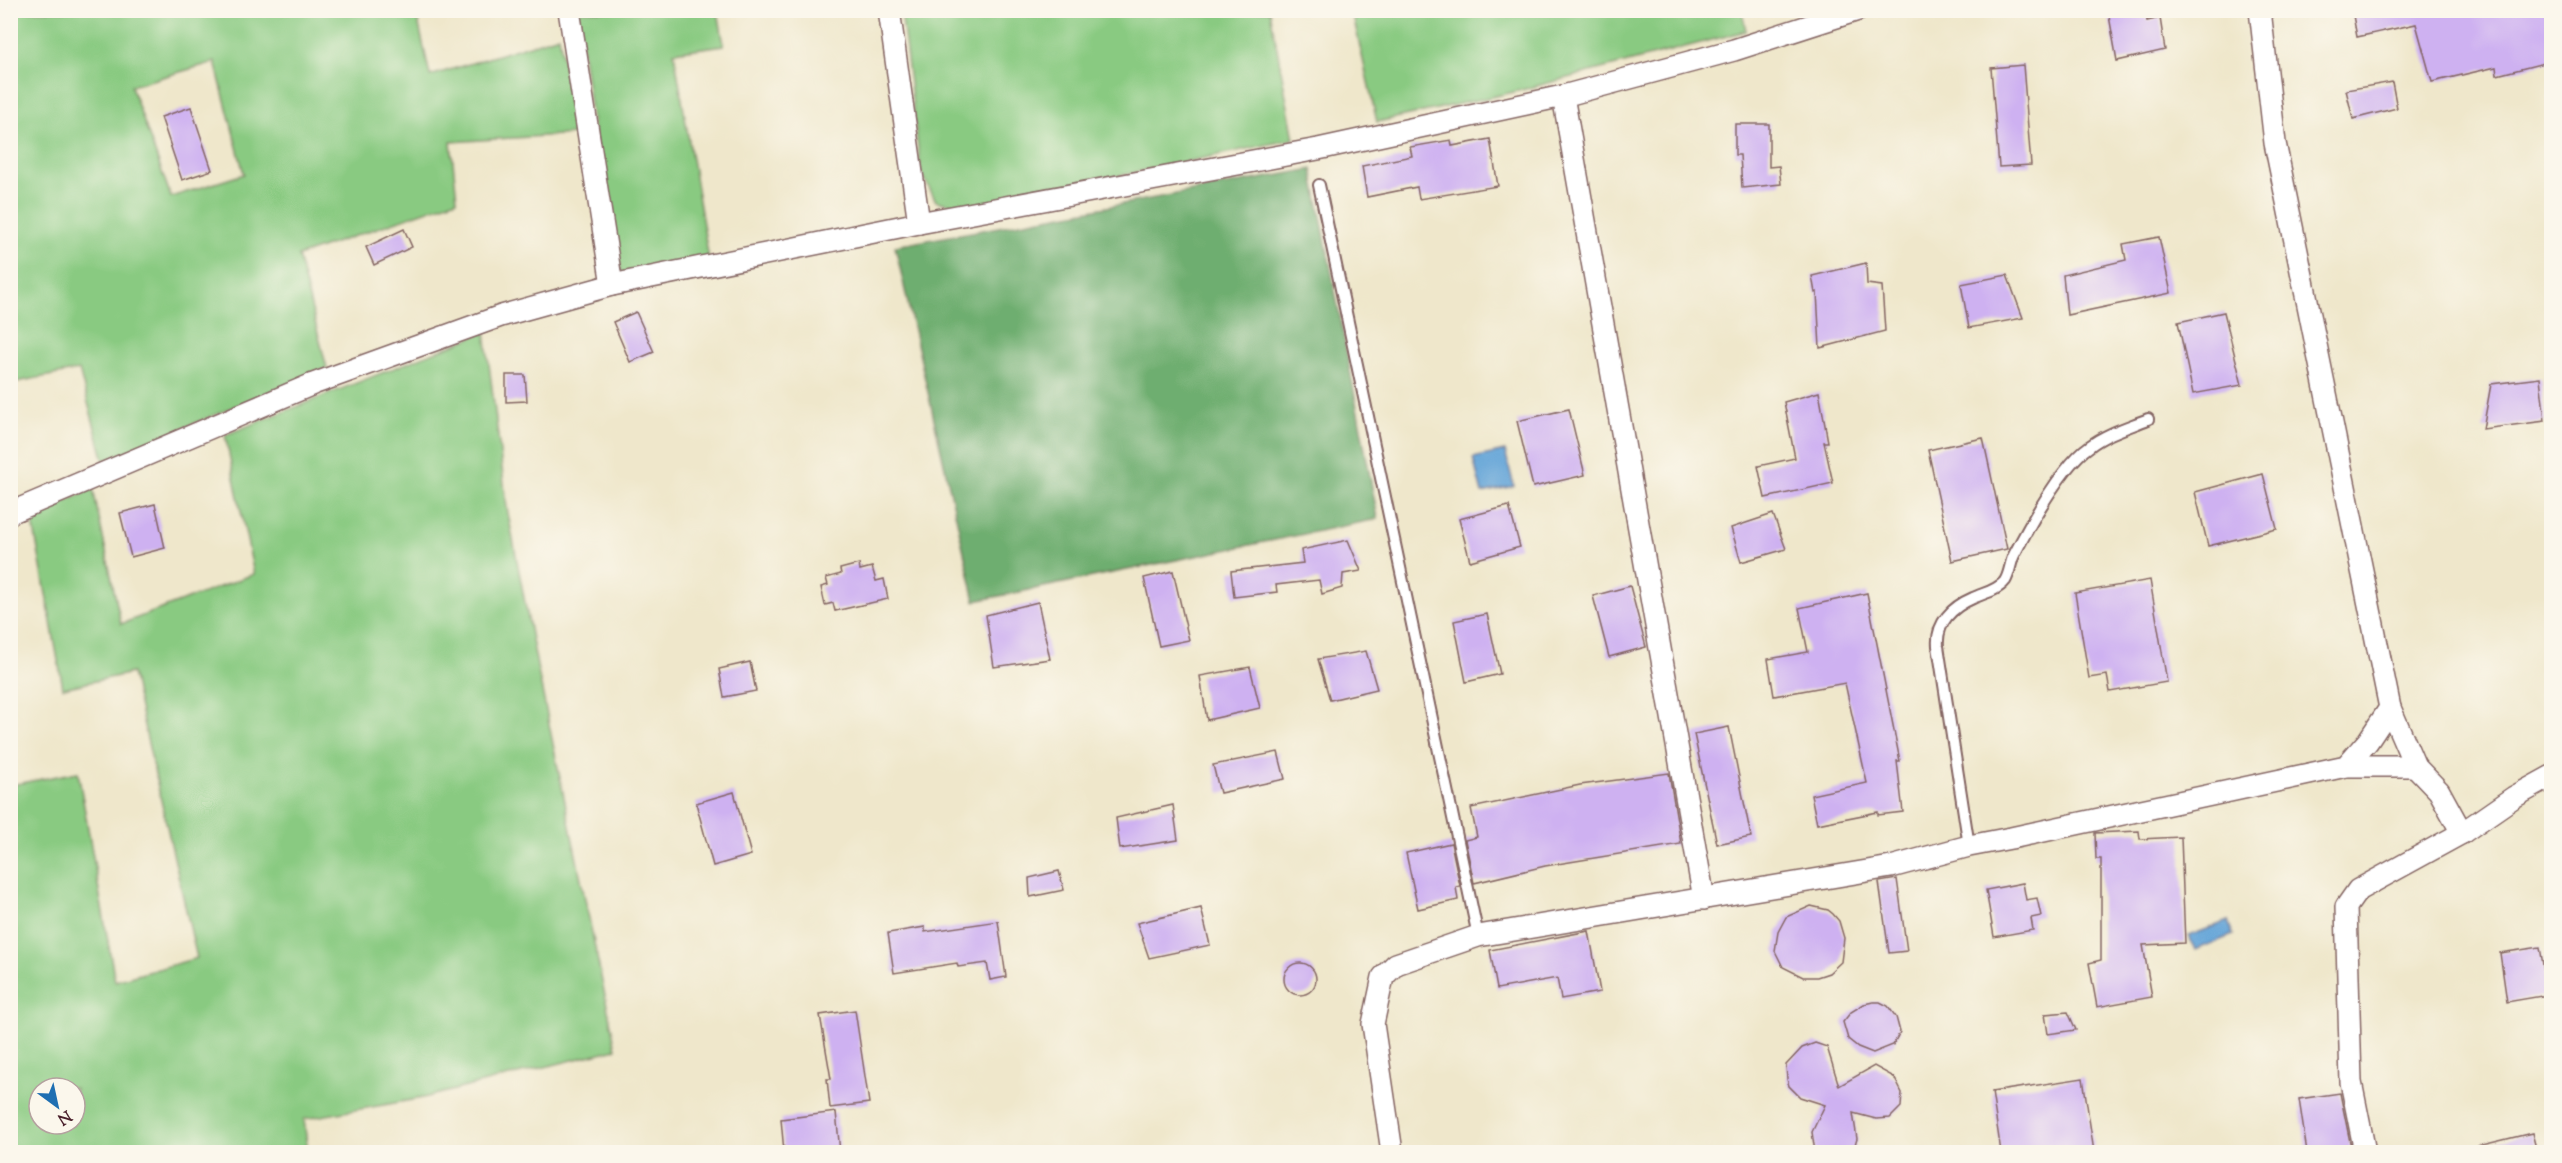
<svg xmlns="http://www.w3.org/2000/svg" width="2562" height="1163" font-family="'Sorts Mill Goudy',serif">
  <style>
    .green { fill: #89ca81; stroke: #6a7456; stroke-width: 1.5; fill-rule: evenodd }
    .forest { fill: #6eae6f; stroke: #5c664d; stroke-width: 1.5 }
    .water { fill: #65a5d8; stroke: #586282; stroke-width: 1.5 }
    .building { fill: #ceb1f1 }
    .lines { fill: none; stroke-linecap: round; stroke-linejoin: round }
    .lane-casing { stroke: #846563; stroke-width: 14 }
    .street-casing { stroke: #846563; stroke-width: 24 }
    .lane { stroke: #fff; stroke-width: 10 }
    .street { stroke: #fff; stroke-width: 21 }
  </style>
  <rect width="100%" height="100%" fill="#fbf7ec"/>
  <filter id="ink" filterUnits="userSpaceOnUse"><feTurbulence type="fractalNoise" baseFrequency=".0167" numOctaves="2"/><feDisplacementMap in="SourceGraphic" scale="12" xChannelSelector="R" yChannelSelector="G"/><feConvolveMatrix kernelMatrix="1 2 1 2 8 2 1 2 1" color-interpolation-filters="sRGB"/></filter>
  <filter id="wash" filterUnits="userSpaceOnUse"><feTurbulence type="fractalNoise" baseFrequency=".008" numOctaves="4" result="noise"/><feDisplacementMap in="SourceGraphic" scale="24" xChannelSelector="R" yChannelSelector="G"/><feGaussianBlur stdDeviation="1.35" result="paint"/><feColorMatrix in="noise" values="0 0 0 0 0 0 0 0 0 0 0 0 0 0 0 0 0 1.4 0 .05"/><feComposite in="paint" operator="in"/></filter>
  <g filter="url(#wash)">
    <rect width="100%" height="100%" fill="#efe7cb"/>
    <!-- green -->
    <g class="green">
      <path d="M11,11H416L430,76L559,36L575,134L451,142L457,200L298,256L327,368L104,461L79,370L11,383ZM215,62L244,174L171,197L131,86Z"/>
      <polygon points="577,11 718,11 724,45 674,52 709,260 622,275 594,134"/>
      <polygon points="901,11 1270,11 1294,139 967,208 936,201 921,172"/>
      <polygon points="1352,11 1742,11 1746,31 1514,92 1377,122"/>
      <path d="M485,332L507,508L538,671L616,1049L423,1098L304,1119L308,1152H11V785L78,772L115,981L197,958L132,673L63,688L32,517L93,489L121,624L254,574L225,435ZM39,1088H75V1124H39Z"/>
    </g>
    <!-- forest -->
    <polygon class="forest" points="1312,169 1378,519 975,601 895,246"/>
    <!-- water -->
    <g class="water">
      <polygon points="1505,451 1514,486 1482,493 1473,458"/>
      <polygon points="2228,921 2233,935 2195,950 2189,936"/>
    </g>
    <g id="blocks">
      <!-- building -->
      <g class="building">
        <polygon points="2108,10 2145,10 2147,21 2160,18 2165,50 2117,61"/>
        <polygon points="2352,10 2552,10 2552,61 2497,75 2496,67 2432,82 2416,24 2357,37"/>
        <polygon points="2023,65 2031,165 1999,167 1991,68"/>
        <polygon points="2392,82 2397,108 2353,119 2346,90"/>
        <polygon points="191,107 212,170 182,180 161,117"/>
        <polygon points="1735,124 1769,124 1769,167 1779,166 1781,184 1742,188 1740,155 1735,155"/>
        <polygon points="1490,139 1498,186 1419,199 1417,187 1367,197 1362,166 1412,156 1410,147 1451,140 1452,146"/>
        <polygon points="404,229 412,247 374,265 366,247"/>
        <polygon points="2159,237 2171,293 2067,315 2063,275 2126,260 2123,244"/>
        <polygon points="1866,263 1867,284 1882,286 1885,331 1820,348 1817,292 1815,293 1812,276"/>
        <polygon points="2007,275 2023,318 1969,328 1961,284"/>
        <polygon points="636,312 654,352 630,362 613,322"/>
        <polygon points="2224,312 2242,385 2193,394 2178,322"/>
        <polygon points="506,375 525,375 527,401 506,402"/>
        <polygon points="2540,378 2545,421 2483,429 2491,384"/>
        <polygon points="1819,392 1828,442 1824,442 1833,483 1765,498 1758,466 1795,458 1784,402"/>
        <polygon points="1569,409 1585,475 1533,487 1517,421"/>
        <polygon points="1983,438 2007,549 1952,561 1928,450"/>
        <polygon points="2263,474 2277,529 2208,546 2195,492"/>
        <polygon points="155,504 165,548 131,557 120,513"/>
        <polygon points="1509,506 1520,547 1470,561 1459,519"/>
        <polygon points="1773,514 1786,549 1741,562 1731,528"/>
        <polygon points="1348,540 1361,571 1343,574 1342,588 1322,594 1319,580 1276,585 1277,592 1234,597 1231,571 1303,563 1301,550"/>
        <polygon points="859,564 860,570 872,567 876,581 884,579 888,599 835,611 833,603 825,605 821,587 828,585 826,578 841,574 840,569"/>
        <polygon points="1173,571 1189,640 1159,646 1144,578"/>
        <polygon points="2150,580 2167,682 2110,692 2107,675 2089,678 2075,593"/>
        <polygon points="1630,586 1646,647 1609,657 1593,596"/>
        <polygon points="1867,593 1900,761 1897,761 1903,812 1878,815 1878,812 1817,824 1811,795 1867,783 1845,683 1774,696 1768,659 1808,652 1799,608"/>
        <polygon points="1038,602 1050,659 994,667 986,615"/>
        <polygon points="1487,614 1500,674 1466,682 1454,621"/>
        <polygon points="1366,651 1377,689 1330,700 1318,659"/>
        <polygon points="750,662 756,691 724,697 719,669"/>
        <polygon points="1250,667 1260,708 1207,720 1200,676"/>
        <polygon points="1729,727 1751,837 1717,844 1694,734"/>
        <polygon points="1278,752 1285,779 1220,793 1213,765"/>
        <polygon points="1669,773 1681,844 1545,866 1474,883 1465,840 1477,837 1471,808 1580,785"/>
        <polygon points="734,792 751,855 713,866 696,803"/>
        <polygon points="1173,805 1178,840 1120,849 1116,818"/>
        <polygon points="2139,831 2140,839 2181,837 2185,943 2143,945 2152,997 2097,1007 2089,963 2101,960 2101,859 2096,859 2095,833"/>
        <polygon points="1451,843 1460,886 1456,887 1458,900 1418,909 1406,853"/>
        <polygon points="1059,871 1064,890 1030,897 1029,878"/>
        <polygon points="1897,879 1907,951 1889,953 1879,882"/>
        <polygon points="2023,883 2026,900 2037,898 2041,916 2031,918 2033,930 1994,937 1986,890"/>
        <polygon points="1811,906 1828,910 1833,914 1839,921 1844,938 1841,962 1829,973 1817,977 1803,977 1783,967 1775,951 1778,932 1786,917"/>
        <polygon points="1201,908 1210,945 1149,958 1137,923"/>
        <polygon points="998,921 1006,977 990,980 987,963 958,967 957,963 894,973 888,933 925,927 925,932"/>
        <polygon points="1589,931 1600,992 1561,999 1557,978 1497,989 1490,950"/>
        <polygon points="2540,947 2548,995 2507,1002 2500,953"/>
        <circle cx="1300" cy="979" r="16"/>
        <polygon points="1873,1002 1880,1002 1888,1006 1896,1017 1900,1032 1893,1045 1873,1053 1858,1047 1848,1039 1843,1022 1851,1012 1864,1004"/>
        <polygon points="855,1010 869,1103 830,1108 827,1079 831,1079 820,1015"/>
        <polygon points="2068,1012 2076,1030 2048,1034 2045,1014"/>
        <polygon points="1815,1043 1827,1047 1839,1086 1874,1066 1894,1077 1902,1093 1901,1107 1890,1118 1876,1119 1853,1113 1857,1139 1853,1152 1815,1152 1812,1132 1825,1105 1800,1097 1789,1086 1787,1079 1786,1065 1802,1048"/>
        <polygon points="2083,1078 2094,1152 2001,1152 1992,1092"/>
        <polygon points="2340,1093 2352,1152 2307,1152 2299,1099"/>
        <polygon points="836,1112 840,1152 784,1152 781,1119"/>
        <polygon points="2532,1133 2537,1152 2478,1152 2478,1146"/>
      </g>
    </g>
  </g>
  <g filter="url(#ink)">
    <use href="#blocks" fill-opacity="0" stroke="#846563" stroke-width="1.5"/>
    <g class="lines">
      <defs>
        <g id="lane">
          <polyline points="1319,185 1478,936"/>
          <path d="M1969,846L1938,646C1936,623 1952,607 1973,598C1983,593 1997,591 2005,581C2010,573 2010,563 2014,555C2030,524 2062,465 2090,446C2107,433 2129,427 2148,419"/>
        </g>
        <g id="street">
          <polyline points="569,10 612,285"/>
          <polyline points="889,10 919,223"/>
          <polyline points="1563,96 1704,899"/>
          <polyline points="10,513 313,384 501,316 612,285 919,223 1318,149 1563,96 1734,50 1858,10"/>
          <polyline points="2390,708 2415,766 2439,791 2462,833 2514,797 2552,776"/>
          <polyline points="2346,766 2415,766"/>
          <polyline points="1392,1152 1373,1024 1383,977 1396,964 1478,936 1891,867 1969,846 2011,838 2346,766 2368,741 2390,708 2275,143 2260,10"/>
          <polyline points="2365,1152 2351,1082 2346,907 2358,890 2462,833"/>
        </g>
      </defs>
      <!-- lane casing -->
      <use href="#lane" class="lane-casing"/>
      <!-- street casing -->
      <use href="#street" class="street-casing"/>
      <!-- lane -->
      <use href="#lane" class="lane"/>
      <!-- street -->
      <use href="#street" class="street"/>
    </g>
  </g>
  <!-- margin -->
  <rect width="2562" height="1163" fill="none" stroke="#fbf7ec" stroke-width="36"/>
  <!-- north arrow -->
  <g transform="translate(57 1106) rotate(147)"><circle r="28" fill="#fbf7ec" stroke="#b4a19f" stroke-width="1.5"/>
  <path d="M0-4.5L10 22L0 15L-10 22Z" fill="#1f6fb2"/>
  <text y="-9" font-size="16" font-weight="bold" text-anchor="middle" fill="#4a1f2b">N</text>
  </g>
</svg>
